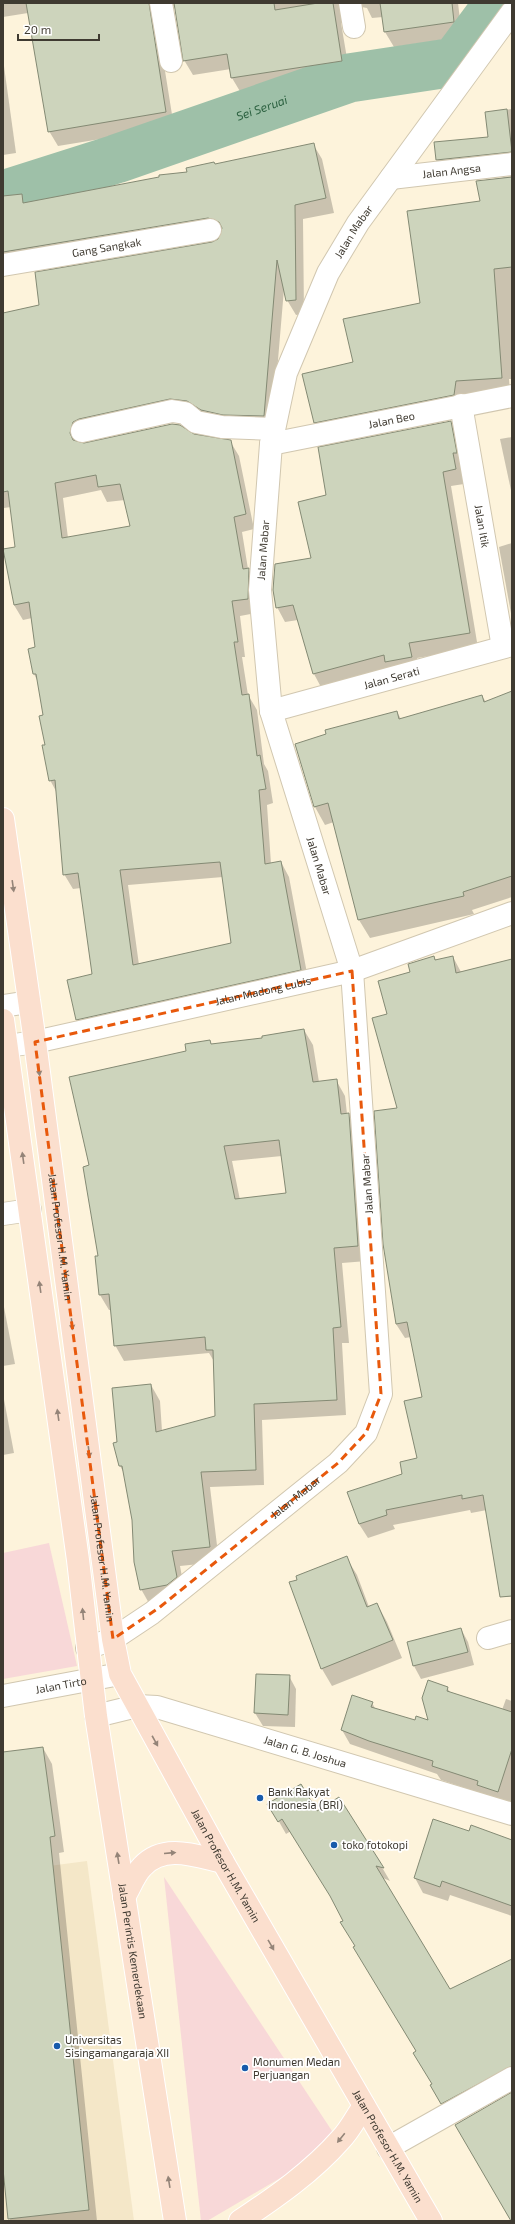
<svg xmlns="http://www.w3.org/2000/svg" width="515" height="2224" font-family="'Exo 2',sans-serif">
  <style>
    .built { fill: #f4e7c8 }
    .green { fill: #f8d8d8 }
    .shadow { fill: #0003; fill-rule: evenodd }
    .lines { fill: none; stroke-linecap: round; stroke-linejoin: round }
    .river { stroke: #9ec0a8; stroke-width: 49 }
    .building { fill: #cdd4bc; stroke: #848a74; fill-rule: evenodd }
    .minor-casing { stroke: #d1c7b0; stroke-width: 24 }
    .major-casing { stroke: #fff; stroke-width: 24 }
    .minor { stroke: #fff; stroke-width: 22 }
    .major { stroke: #fbdfce; stroke-width: 22 }
    .oneway { fill: #948478 }
    .marked { fill: none; stroke: #e8590c; stroke-width: 3; stroke-dasharray: 8 5; stroke-linejoin: round }
    .poi-dot { fill: #185bab; stroke: #fff; stroke-width: 1.5 }
    .labels { text-anchor: middle; stroke-width: 3.5; stroke-linejoin: round; paint-order: stroke }
    .street-label { font-size: 11px; fill: #3f3a31; stroke: #fff }
    .poi-label { font-size: 11px; fill: #3f3a31; stroke: #fff; text-anchor: start }
    .water-label { font-size: 12px; font-style: italic; fill: #2c6140; stroke: #fff }
  </style>
  <rect width="100%" height="100%" fill="#fdf3db"/>
  <!-- built -->
  <polygon class="built" points="87,1861 134,2221 3,2221 3,1872"/>
  <!-- green -->
  <g class="green">
    <polygon points="49,1543 77,1666 3,1679 3,1553"/>
    <polygon points="164,1877 340,2143 207,2221 201,2221"/>
  </g>
  <!-- shadow -->
  <g class="shadow">
    <polygon points="3,3 458,3 462,37 394,47 385,32 383,17 372,18 367,8 356,6 346,22 341,23 350,76 241,93 232,78 231,69 193,75 184,60 175,6 162,8 157,21 174,127 58,146 49,131 28,13 3,17"/>
    <polygon points="3,59 16,153 3,155"/>
    <polygon points="512,109 512,166 445,174 437,160 489,138 486,113"/>
    <path d="M313,144L322,159L334,213L303,219L304,314L296,315L287,300L284,289L272,431L197,415L81,437L80,443L84,444L193,435L230,441L239,456L254,529L242,532L248,569L257,584L256,613L240,616L245,657H242L248,695L257,710L264,764L268,771L273,803L267,805L271,864L281,862L289,877L309,984L86,1034L77,1020L93,975L81,888L73,889L64,874L57,793L50,780L44,715L38,682L34,674L29,650L36,648L32,618L23,620L14,605L16,548L11,507L4,508L3,506V314L40,306L212,243L223,233L3,267V197L21,195L26,203L188,173ZM101,490L107,502L125,500L132,527L68,538L63,498ZM223,877L232,944L139,965L128,885Z"/>
    <polygon points="512,176 512,379 509,379 510,392 323,437 315,422 354,363 422,303 481,202 478,182"/>
    <polygon points="451,422 459,437 464,484 451,486 478,648 417,658 420,672 322,689 314,674 298,620 285,622 277,607 312,558 327,496"/>
    <polygon points="512,437 512,495 500,439"/>
    <polygon points="512,543 512,619 499,547"/>
    <polygon points="512,692 512,897 472,910 474,914 370,938 359,920 334,822 325,825 315,807 296,745 397,712 401,719 482,696 486,702"/>
    <polygon points="453,957 461,972 512,960 512,1596 507,1597 499,1583 487,1510 471,1513 470,1510 393,1525 395,1529 368,1538 359,1524 349,1493 403,1474 418,1459 424,1397 411,1337 405,1338 396,1324 399,1109 388,1014 412,973 434,958 436,960"/>
    <path d="M304,1030L313,1045L319,1082L336,1080L345,1096L347,1114L358,1130L367,1261L342,1263L349,1343H342L346,1415L262,1420L264,1485L210,1487L219,1562L180,1566L185,1593L150,1605L141,1589L133,1519L124,1473L120,1466L151,1385L160,1401L162,1431L216,1417L215,1363L209,1353L124,1361L115,1345L112,1310H109L100,1295L99,1257L90,1166L187,1052L209,1041L212,1045L263,1039ZM282,1156L287,1194L240,1200L232,1161Z"/>
    <polygon points="3,1302 15,1364 3,1366"/>
    <polygon points="3,1394 14,1453 3,1455"/>
    <polygon points="346,1557 357,1575 369,1607 377,1604 387,1622 402,1658 332,1686 322,1669 298,1580"/>
    <polygon points="461,1629 468,1642 474,1665 421,1679 414,1666 408,1643"/>
    <polygon points="289,1676 296,1689 295,1727 263,1726 255,1713"/>
    <polygon points="447,1688 451,1693 502,1710 506,1699 512,1701 512,1809 483,1794 441,1780 437,1774 350,1744 342,1730 372,1703 376,1710 415,1722 429,1721"/>
    <polygon points="43,1748 52,1764 64,1852 59,1853 97,2221 11,2221 9,2218 3,2159 3,1753"/>
    <polygon points="339,1799 383,1869 390,1881 383,1878 450,1991 512,1960 512,2081 449,2116 431,2086 433,2084 417,2052 356,1947 335,1903 291,1831 286,1834 269,1804 317,1813"/>
    <polygon points="470,1832 512,1841 512,1916 450,1895 448,1901 423,1893 415,1878"/>
    <polygon points="512,2093 512,2221 511,2221 456,2125"/>
  </g>
  <g class="lines">
    <!-- river -->
    <path class="river" id="s1" d="M3,195L116,159L349,78L455,62L499,3"/>
  </g>
  <!-- building -->
  <g class="building">
    <polygon points="26,3 149,3 166,112 48,132"/>
    <polygon points="174,3 274,3 275,10 318,3 333,3 342,61 231,78 227,54 183,61"/>
    <polygon points="380,3 452,3 454,22 384,32"/>
    <polygon points="507,109 512,152 436,160 434,142 488,137 485,112"/>
    <path d="M314,143L326,198L295,205L296,300L286,301L277,260L264,416L223,415L201,410L187,401L170,399L79,419L73,422L70,433L73,440L84,443L172,424L180,425L194,434L231,440L246,514L234,517L243,569L249,568L248,599L232,601L238,642H234L242,695L249,694L257,756L260,755L266,789L259,790L265,864L281,861L301,970L76,1020L67,980L92,974L78,873L63,875L55,780L49,781L42,745H45L39,716L43,715L36,674H33L28,649L35,647L29,602L14,605L3,549L15,547L8,491L3,492V313L39,305L35,272L212,242L218,239L222,228L219,222L208,218L3,252V196L22,194L23,203L159,177V175L187,172L186,168L214,162L215,164ZM96,475L98,487L120,484L130,526L62,538L55,483ZM220,862L231,943L133,965L120,870Z"/>
    <polygon points="512,177 512,267 494,269 502,378 456,381 454,395 314,423 302,374 353,362 343,319 420,303 407,211 480,201 476,181"/>
    <polygon points="451,421 457,453 453,453 456,469 443,472 470,633 409,643 412,657 385,662 384,655 313,674 293,605 276,608 273,590 275,564 311,558 298,502 326,495 318,447"/>
    <polygon points="512,691 512,876 463,892 464,896 358,920 328,803 314,807 295,744 326,734 325,730 397,711 399,719 482,695 484,702"/>
    <polygon points="434,956 435,960 453,956 456,973 512,959 512,1596 500,1597 483,1495 462,1499 462,1495 386,1510 387,1515 359,1524 347,1492 402,1474 400,1462 417,1458 404,1401 422,1397 407,1322 396,1324 383,1244 374,1111 397,1108 372,1018 387,1014 378,981 410,972 408,964"/>
    <path d="M304,1029L313,1082L337,1079L341,1114L349,1113L358,1246L334,1248L341,1327L333,1328L337,1400L254,1404L256,1470L201,1472L210,1547L172,1551L177,1577L167,1585L140,1590L134,1562L132,1520L122,1466H119L113,1443L117,1442L112,1388L151,1384L156,1432L215,1416L213,1350H206L205,1337L114,1346L109,1294L99,1295L95,1256H98L83,1167L89,1165L69,1077L186,1051L185,1044L210,1040L211,1044L262,1038V1036ZM279,1140L286,1193L235,1199L224,1146Z"/>
    <polygon points="347,1556 367,1607 377,1603 393,1640 321,1669 289,1582 297,1580 296,1576"/>
    <polygon points="461,1628 468,1652 413,1666 407,1642"/>
    <polygon points="256,1674 290,1675 288,1715 254,1713"/>
    <polygon points="428,1680 448,1687 447,1691 512,1712 512,1749 498,1792 477,1785 478,1781 432,1766 433,1761 369,1741 341,1730 352,1695 373,1702 371,1707 415,1720 416,1716 428,1720 422,1698"/>
    <polygon points="43,1747 55,1836 50,1837 89,2210 8,2219 3,2169 3,1752"/>
    <polygon points="301,1784 317,1811 339,1797 384,1868 376,1866 450,1989 512,1959 512,2066 441,2104 430,2085 432,2084 413,2053 416,2051 353,1947 355,1946 340,1922 343,1921 330,1896 282,1819 278,1822 267,1804"/>
    <polygon points="433,1819 469,1831 471,1825 512,1840 512,1906 442,1881 440,1887 414,1878"/>
    <polygon points="512,2092 512,2221 511,2221 455,2125"/>
  </g>
  <g class="lines">
    <defs>
      <g id="minor">
        <polyline points="161,3 171,61"/>
        <polyline points="350,3 354,27"/>
        <path id="s2" d="M391,178L512,164"/>
        <path id="s3" d="M3,265L210,230"/>
        <path id="s4" d="M461,405L503,647"/>
        <polyline points="82,431 172,411 185,413 196,422 222,427 274,429"/>
        <path id="s5" d="M271,444L512,396"/>
        <path id="s6" d="M271,711L512,645"/>
        <polyline points="3,1006 29,1002"/>
        <path id="s7" d="M8,1046L35,1042L352,971L512,913"/>
        <polyline points="3,1214 30,1210"/>
        <polyline points="488,1638 512,1631"/>
        <path id="s8" d="M87,1648L113,1639L152,1613L338,1463L366,1433L381,1394L352,971L271,711L260,590L271,444L286,373L328,273L358,223L512,12"/>
        <path id="s9" d="M3,1696L120,1674"/>
        <path id="s10" d="M96,1716L137,1706L157,1707L512,1814"/>
        <polyline points="388,2148 512,2078"/>
      </g>
      <g id="major">
        <path id="s11" d="M3,819L35,1042L113,1639L120,1674L223,1862L431,2221"/>
        <path id="s12" d="M3,1020L78,1560L96,1716L175,2221"/>
        <path d="M124,1897C130,1888 134,1875 142,1867C164,1843 196,1856 223,1862"/>
        <path d="M240,2221C276,2197 312,2172 341,2139C350,2130 356,2117 364,2106"/>
      </g>
    </defs>
    <!-- minor casing -->
    <use href="#minor" class="minor-casing"/>
    <!-- major casing -->
    <use href="#major" class="major-casing"/>
    <!-- minor -->
    <use href="#minor" class="minor"/>
    <!-- major -->
    <use href="#major" class="major"/>
  </g>
  <!-- one-way arrows -->
  <defs><path id="oneway-solid" d="M-6-.8H1V-3.2L6.5 0L1 3.2V.8H-6Z"/></defs>
  <g class="oneway">
    <use href="#oneway-solid" transform="translate(13 886) rotate(82)"/>
    <use href="#oneway-solid" transform="translate(39 1070) rotate(83)"/>
    <use href="#oneway-solid" transform="translate(23 1158) rotate(-98)"/>
    <use href="#oneway-solid" transform="translate(40 1287) rotate(-98)"/>
    <use href="#oneway-solid" transform="translate(72 1324) rotate(83)"/>
    <use href="#oneway-solid" transform="translate(58 1415) rotate(-98)"/>
    <use href="#oneway-solid" transform="translate(89 1452) rotate(83)"/>
    <use href="#oneway-solid" transform="translate(83 1614) rotate(-96)"/>
    <use href="#oneway-solid" transform="translate(155 1741) rotate(61)"/>
    <use href="#oneway-solid" transform="translate(170 1853) rotate(-5)"/>
    <use href="#oneway-solid" transform="translate(118 1858) rotate(-99)"/>
    <use href="#oneway-solid" transform="translate(271 1945) rotate(60)"/>
    <use href="#oneway-solid" transform="translate(341 2138) rotate(129)"/>
    <use href="#oneway-solid" transform="translate(169 2182) rotate(-99)"/>
  </g>
  <!-- marked area -->
  <path class="marked" d="M352,971L381,1394L366,1433L338,1463L160,1607L113,1639L35,1042Z"/>
  <!-- markers -->
  <g class="poi-dot">
    <circle cx="260" cy="1798" r="4"/>
    <circle cx="334" cy="1845" r="4"/>
    <circle cx="57" cy="2046" r="4"/>
    <circle cx="245" cy="2068" r="4"/>
  </g>
  <g class="labels">
    <!-- street labels -->
    <g class="street-label">
      <text dy="4" stroke="none"><textPath href="#s2" startOffset="61">Jalan Angsa</textPath></text>
      <text dy="4" stroke="none"><textPath href="#s8" startOffset="1590">Jalan Mabar</textPath></text>
      <text dy="4" stroke="none"><textPath href="#s3" startOffset="105">Gang Sangkak</textPath></text>
      <text dy="4" stroke="none"><textPath href="#s5" startOffset="123">Jalan Beo</textPath></text>
      <text dy="4" stroke="none"><textPath href="#s4" startOffset="123">Jalan Itik</textPath></text>
      <text dy="4" stroke="none"><textPath href="#s8" startOffset="1254">Jalan Mabar</textPath></text>
      <text dy="4" stroke="none"><textPath href="#s6" startOffset="125">Jalan Serati</textPath></text>
      <text transform="translate(319 866) rotate(73)" y="4">Jalan Mabar</text>
      <text dy="4" stroke="none"><textPath href="#s7" startOffset="261">Jalan Madong Lubis</textPath></text>
      <text transform="translate(367 1184) rotate(-94)" y="4">Jalan Mabar</text>
      <text dy="4" stroke="none"><textPath href="#s11" startOffset="422">Jalan Profesor H.M. Yamin</textPath></text>
      <text dy="4" stroke="none"><textPath href="#s8" startOffset="259">Jalan Mabar</textPath></text>
      <text dy="4" stroke="none"><textPath href="#s11" startOffset="746">Jalan Profesor H.M. Yamin</textPath></text>
      <text dy="4" stroke="none"><textPath href="#s9" startOffset="59">Jalan Tirto</textPath></text>
      <text dy="4" stroke="none"><textPath href="#s10" startOffset="217">Jalan G. B. Joshua</textPath></text>
      <text dy="4" stroke="none"><textPath href="#s11" startOffset="1082">Jalan Profesor H.M. Yamin</textPath></text>
      <text dy="4" stroke="none"><textPath href="#s12" startOffset="940">Jalan Perintis Kemerdekaan</textPath></text>
      <text dy="4" stroke="none"><textPath href="#s11" startOffset="1406">Jalan Profesor H.M. Yamin</textPath></text>
    </g>
    <!-- poi labels -->
    <g class="poi-label">
      <text x="268" y="1796">Bank Rakyat<tspan x="268" dy="13">Indonesia (BRI)</tspan></text>
      <text x="342" y="1849">toko fotokopi</text>
      <text x="65" y="2044">Universitas<tspan x="65" dy="13">Sisingamangaraja XII</tspan></text>
      <text x="253" y="2066">Monumen Medan<tspan x="253" dy="13">Perjuangan</tspan></text>
    </g>
    <!-- water labels -->
    <g class="water-label">
      <text dy="4" stroke="none"><textPath href="#s1" startOffset="273">Sei Seruai</textPath></text>
    </g>
  </g>
  <!-- border -->
  <rect width="515" height="2224" fill="none" stroke="#3f3a31" stroke-width="8"/>
  <!-- scale -->
  <path d="M18 34v6h81v-6" fill="none" stroke="#3f3a31" stroke-width="2"/>
  <text x="24" y="34" font-size="12" fill="#3f3a31" stroke="#ffffff" stroke-width="3" paint-order="stroke">20 m</text>
</svg>
